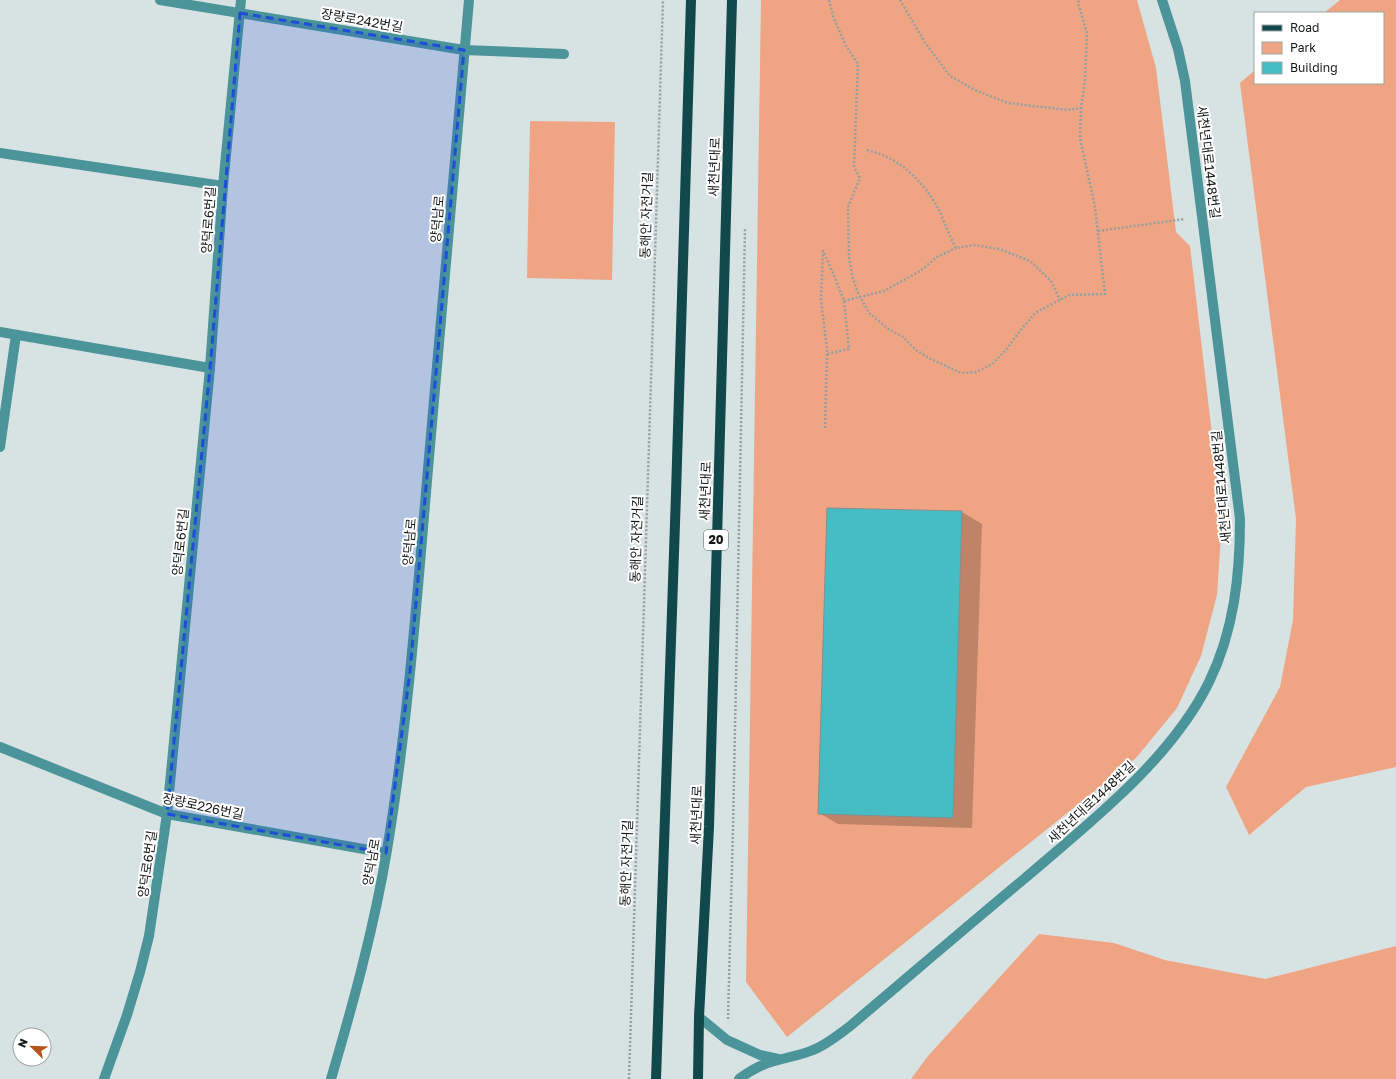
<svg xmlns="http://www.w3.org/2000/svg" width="1396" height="1079" font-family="'Golos Text','Noto Sans KR',sans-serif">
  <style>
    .green { fill: #efa583 }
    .shadow { fill: #0003 }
    .building { fill: #46bdc5; stroke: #848e8f }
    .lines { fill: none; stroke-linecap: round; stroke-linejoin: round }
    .path { stroke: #969fa0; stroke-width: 2.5; stroke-dasharray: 2 2; stroke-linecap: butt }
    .minor { stroke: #4a949a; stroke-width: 10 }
    .major { stroke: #10484c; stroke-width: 10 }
    .marked { fill: #1d4ed8; fill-opacity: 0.2; stroke: #1d4ed8; stroke-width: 3; stroke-dasharray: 8 5; stroke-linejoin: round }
    .labels { text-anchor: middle; stroke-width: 4; stroke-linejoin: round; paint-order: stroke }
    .shield { fill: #fff; stroke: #5a5d5d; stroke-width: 1 }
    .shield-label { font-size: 12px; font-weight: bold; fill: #141818 }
    .street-label { font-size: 13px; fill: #141818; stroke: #fff }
  </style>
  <rect width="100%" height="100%" fill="#d7e2e3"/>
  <!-- green -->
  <g class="green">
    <polygon points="761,0 1137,0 1156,68 1176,232 1190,246 1222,520 1217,595 1201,656 1177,708 1136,758 787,1037 746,982"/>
    <polygon points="1340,0 1396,0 1396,767 1306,787 1249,835 1226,787 1280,687 1293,620 1296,519 1240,83 1255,70 1255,83 1383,83 1383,13 1324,13"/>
    <polygon points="530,121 615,122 612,280 527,278"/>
    <polygon points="1039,934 1114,943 1165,960 1265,979 1396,946 1396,1079 911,1079 928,1056"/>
  </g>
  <!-- shadow -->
  <polygon class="shadow" points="828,509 962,512 982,524 972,828 838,824 819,813"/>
  <!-- building -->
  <polygon class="building" points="827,508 962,511 953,818 818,814"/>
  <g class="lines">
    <!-- path -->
    <g class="path">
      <polyline points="829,0 834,19 846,46 858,64 854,167 860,178 848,207 849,258 853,279 858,293 869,313 887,328 903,337 916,350 929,358 961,373 976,372 992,364 1006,350 1020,331 1035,313 1069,295 1105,294 1095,207 1080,138 1081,108"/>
      <polyline points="900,0 924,41 950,76 977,91 1008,103 1067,110 1081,108 1085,81 1087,33 1078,3 1079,0"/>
      <path d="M867,150C874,152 881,154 887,157C910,168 929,190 940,212C945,224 950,237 956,248L974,245L999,249L1030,261L1051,281L1060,300"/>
      <polyline points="1098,231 1185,219"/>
      <polyline points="844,301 884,291 920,271 937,257 956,248"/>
      <polyline points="825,428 827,354 827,349 821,300 823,251 833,273 844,301 849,349 827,354"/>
      <polyline points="728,1019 733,828 745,228"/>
      <polyline points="629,1079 663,0"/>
    </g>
    <!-- minor -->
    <g class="minor">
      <polyline points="160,0 464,50 564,54"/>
      <polyline points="0,153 223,186"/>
      <polyline points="0,332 210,368"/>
      <polyline points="0,447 16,335"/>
      <polyline points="0,747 167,814 386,853"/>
      <polyline points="699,1017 727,1040 760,1055 778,1059"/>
      <polyline points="104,1079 127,1015 140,972 149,936 167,814 210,368 223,186 241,0"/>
      <path d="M331,1079C353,1004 374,928 387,850C408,724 417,597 428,469C442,313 456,157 469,0"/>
      <path d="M739,1079C746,1074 754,1068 763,1065C779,1058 797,1057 813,1050C826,1045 838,1035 849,1027C907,978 965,928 1024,879C1088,824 1171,760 1209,682C1234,631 1240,575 1240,519L1185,81L1178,49L1162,0"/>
    </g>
    <!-- major -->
    <g class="major">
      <polyline points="656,1079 676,494 691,0"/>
      <polyline points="698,1079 699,1017 709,827 732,0"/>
    </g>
  </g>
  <!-- marked area -->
  <path class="marked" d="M240,13L464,50L410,672L386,853L167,814L210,368Z"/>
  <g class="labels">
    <!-- shield labels -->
    <rect class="shield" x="704" y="530" width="24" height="20" rx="3"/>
    <g class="shield-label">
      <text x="716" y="544">20</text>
    </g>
    <!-- street labels -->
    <g class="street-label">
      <text transform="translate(362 20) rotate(10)" y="5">장량로242번길</text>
      <text transform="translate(1209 162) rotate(83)" y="5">새천년대로1448번길</text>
      <text transform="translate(714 167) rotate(-88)" y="5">새천년대로</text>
      <text transform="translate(646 215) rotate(-88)" y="5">동해안 자전거길</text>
      <text transform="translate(437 219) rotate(-85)" y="5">양덕남로</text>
      <text transform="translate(208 220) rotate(-86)" y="5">양덕로6번길</text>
      <text transform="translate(1221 487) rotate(-95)" y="5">새천년대로1448번길</text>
      <text transform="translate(705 491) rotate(-88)" y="5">새천년대로</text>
      <text transform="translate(636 539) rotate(-88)" y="5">동해안 자전거길</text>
      <text transform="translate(180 542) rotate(-84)" y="5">양덕로6번길</text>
      <text transform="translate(409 542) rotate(-85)" y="5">양덕남로</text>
      <text transform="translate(1091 802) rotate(-43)" y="5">새천년대로1448번길</text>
      <text transform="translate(203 806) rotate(12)" y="5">장량로226번길</text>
      <text transform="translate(696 815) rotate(-88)" y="5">새천년대로</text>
      <text transform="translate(371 862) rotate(-80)" y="5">양덕남로</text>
      <text transform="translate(626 863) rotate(-88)" y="5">동해안 자전거길</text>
      <text transform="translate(147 864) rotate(-82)" y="5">양덕로6번길</text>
    </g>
  </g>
  <!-- legend -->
  <rect x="1254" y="12" width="130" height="72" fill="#ffffff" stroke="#a1a3a3"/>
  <rect x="1262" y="25" width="20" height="6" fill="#10484c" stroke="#a1a3a3"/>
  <text x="1290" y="32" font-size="12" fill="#141818">Road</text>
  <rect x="1262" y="42" width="20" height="12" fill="#efa583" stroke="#a1a3a3"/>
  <text x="1290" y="52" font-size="12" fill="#141818">Park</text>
  <rect x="1262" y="62" width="20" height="12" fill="#46bdc5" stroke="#a1a3a3"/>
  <text x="1290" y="72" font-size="12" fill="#141818">Building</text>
  <!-- north arrow -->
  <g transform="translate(32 1047) rotate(293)"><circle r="19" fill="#ffffff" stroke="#a1a3a3"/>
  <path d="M0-3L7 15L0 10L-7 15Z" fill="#b6531d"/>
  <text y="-6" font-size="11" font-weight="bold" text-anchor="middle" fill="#141818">N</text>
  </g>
</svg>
